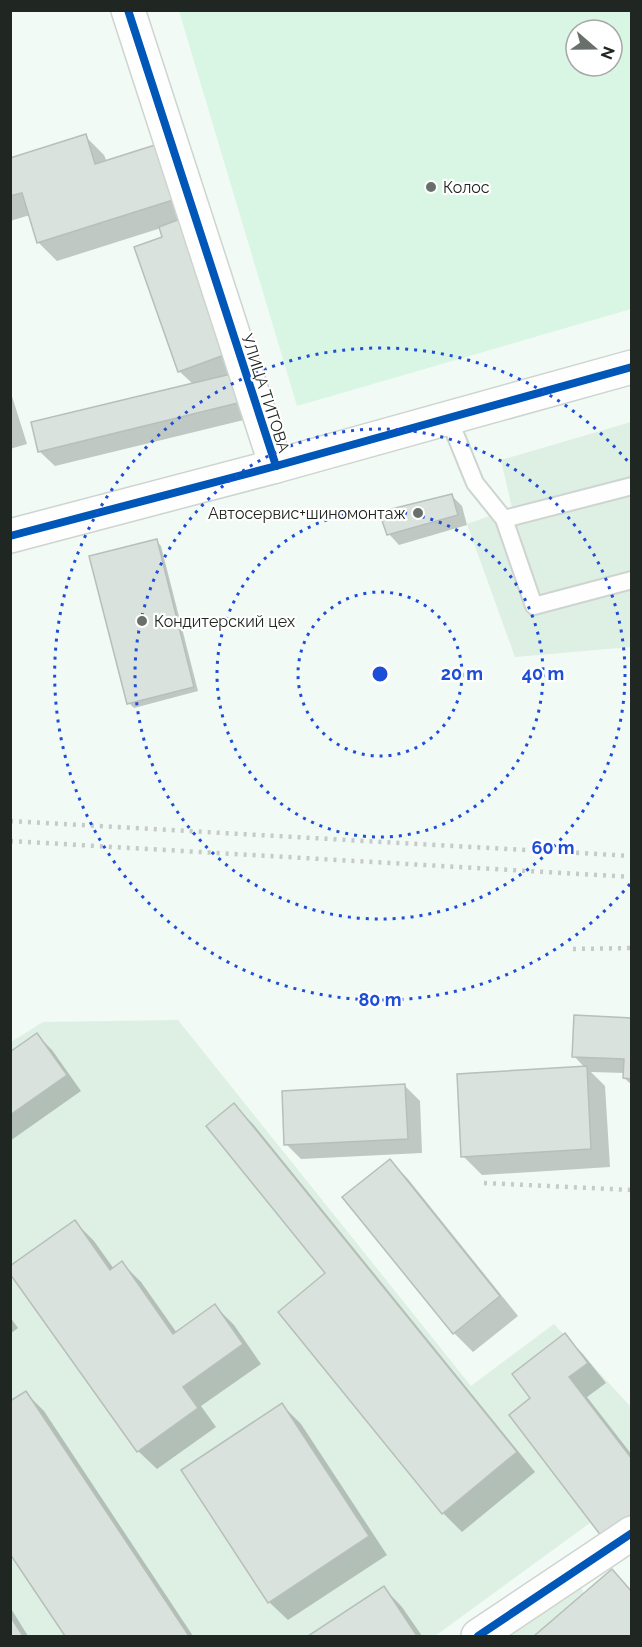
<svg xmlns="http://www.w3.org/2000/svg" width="642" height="1647" font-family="Raleway,sans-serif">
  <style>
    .built { fill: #deefe4 }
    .green { fill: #d9f6e5; fill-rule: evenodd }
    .shadow { fill: #0003 }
    .building { fill: #dae2dd; stroke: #b8bfba; stroke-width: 1.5 }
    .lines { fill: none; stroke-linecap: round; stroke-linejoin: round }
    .service-casing { stroke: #ced4d0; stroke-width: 20 }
    .minor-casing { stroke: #ced4d0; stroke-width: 36 }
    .service { stroke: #fdfefd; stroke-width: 16 }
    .minor { stroke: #fdfefd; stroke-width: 33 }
    .rail { stroke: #c7cac9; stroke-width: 4.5; stroke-dasharray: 3 6; stroke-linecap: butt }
    .cycleway-casing { stroke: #fff; stroke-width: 11 }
    .cycleway { stroke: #0057b8; stroke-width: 8 }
    .ring { fill: none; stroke: #1d4ed8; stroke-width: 3; stroke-dasharray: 3 6 }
    .poi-dot { fill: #69706c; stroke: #fff; stroke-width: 2 }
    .labels { text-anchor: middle; stroke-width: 4.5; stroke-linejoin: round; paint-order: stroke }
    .poi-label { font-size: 16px; fill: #202622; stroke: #fff; text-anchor: start }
    .street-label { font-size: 16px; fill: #202622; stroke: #fff }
    .centre { fill: #1d4ed8; stroke: #fff; stroke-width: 3 }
    .ring-label { font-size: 18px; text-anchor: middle; font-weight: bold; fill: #1d4ed8; stroke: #fff; stroke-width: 4.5; stroke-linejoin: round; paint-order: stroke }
  </style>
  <rect width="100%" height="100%" fill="#f1faf4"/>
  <!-- built -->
  <g class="built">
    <polygon points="631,422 631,647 515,657 467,524 512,508 501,460"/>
    <polygon points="178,1020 471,1386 554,1324 631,1407 631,1493 435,1636 11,1636 11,1042 43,1022"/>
    <polygon points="580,1584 600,1636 506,1636"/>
  </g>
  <!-- green -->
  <path class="green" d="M179,11H631V309L297,406ZM576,30H612V66H576Z"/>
  <!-- shadow -->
  <g class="shadow">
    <polygon points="85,136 104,155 107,162 155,147 256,417 55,466 39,451 193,384 179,371 164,238 161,228 57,261 38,242 30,215 10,221 10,159"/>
    <polygon points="10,390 27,444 10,449"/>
    <polygon points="451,495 462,506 467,525 399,545 389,534"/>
    <polygon points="156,541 161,546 198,691 134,708 129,703"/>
    <polygon points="632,1019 632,1085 624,1078 625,1073 591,1072 605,1086 610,1167 482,1175 463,1156 585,1068 574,1056"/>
    <polygon points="37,1035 52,1050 81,1091 10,1141 10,1054"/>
    <polygon points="405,1086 420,1101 422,1153 301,1159 286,1144"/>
    <polygon points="234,1105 253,1124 535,1472 462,1532 443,1513 327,1273"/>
    <polygon points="390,1161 408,1179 518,1316 473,1352 454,1333"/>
    <polygon points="75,1222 94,1241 114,1269 122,1263 141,1282 177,1333 215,1306 234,1325 261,1364 201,1406 216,1427 157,1469 138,1451"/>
    <polygon points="10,1317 18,1328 10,1334"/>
    <polygon points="564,1335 583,1354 606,1383 587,1397 632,1455 632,1547 532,1399"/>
    <polygon points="26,1393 44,1411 193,1636 67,1636 10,1551"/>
    <polygon points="282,1405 301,1424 387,1555 288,1620 269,1602"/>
    <polygon points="612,1571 632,1591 632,1636 536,1636"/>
    <polygon points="384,1588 402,1607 422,1636 311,1636"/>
    <polygon points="10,1607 28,1636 10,1636"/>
  </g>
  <!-- building -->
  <g class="building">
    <polygon points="86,134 95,164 155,145 173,200 37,243 22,193 10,196 10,158"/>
    <polygon points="180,219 227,354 178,372 134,247 162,237 159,227"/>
    <polygon points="235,373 242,402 38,452 31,422"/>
    <polygon points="452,494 458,515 387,535 379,512"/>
    <polygon points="157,539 194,687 127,704 89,556"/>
    <polygon points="574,1015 632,1018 632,1079 623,1078 624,1059 572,1057"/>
    <polygon points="37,1033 67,1075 10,1115 10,1052"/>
    <polygon points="587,1066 591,1149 461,1157 457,1074"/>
    <polygon points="405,1084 408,1139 284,1145 282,1091"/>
    <polygon points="234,1103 517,1452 442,1514 278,1312 325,1273 206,1126"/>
    <polygon points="390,1159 500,1296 453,1334 342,1197"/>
    <polygon points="75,1220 110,1270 122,1261 173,1334 215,1304 243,1344 183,1387 198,1408 137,1452 10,1274 10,1266"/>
    <polygon points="565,1333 588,1363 569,1377 632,1459 632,1514 602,1537 509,1415 530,1398 512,1374"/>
    <polygon points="26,1391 189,1636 65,1636 10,1554 10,1401"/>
    <polygon points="282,1403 369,1536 268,1603 181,1470"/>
    <polygon points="612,1569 632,1592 632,1636 534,1636"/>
    <polygon points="384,1586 417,1636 308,1636"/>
    <polygon points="10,1616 23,1636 10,1636"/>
  </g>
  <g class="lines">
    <defs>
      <g id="service">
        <polyline points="449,419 475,483 504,519 534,606 632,580"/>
        <polyline points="504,519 632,486"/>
      </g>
      <g id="minor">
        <polyline points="128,10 276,466 632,367"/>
        <polyline points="10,536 276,466"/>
        <polyline points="478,1636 632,1533"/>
      </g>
    </defs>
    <!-- service casing -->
    <use href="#service" class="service-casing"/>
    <!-- minor casing -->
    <use href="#minor" class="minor-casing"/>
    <!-- service -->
    <use href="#service" class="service"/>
    <!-- minor -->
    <use href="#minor" class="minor"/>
    <!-- rail -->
    <g class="rail">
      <polyline points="10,821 632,856"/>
      <polyline points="10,841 632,877"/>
      <polyline points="573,949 632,948"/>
      <polyline points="484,1183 632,1190"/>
    </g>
    <defs>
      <g id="cycleway">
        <polyline points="128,10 276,466 632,367"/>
        <polyline points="10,536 276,466"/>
        <polyline points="478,1636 632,1533"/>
      </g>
    </defs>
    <!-- cycleway casing -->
    <use href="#cycleway" class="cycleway-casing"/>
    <!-- cycleway -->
    <use href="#cycleway" class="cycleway"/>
  </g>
  <!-- distance rings -->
  <g class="ring">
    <circle cx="380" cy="674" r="82"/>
    <circle cx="380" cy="674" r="163"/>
    <circle cx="380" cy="674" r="245"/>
    <path d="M630 884A326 326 0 1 1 630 464"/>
  </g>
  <!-- markers -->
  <g class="poi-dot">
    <circle cx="431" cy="187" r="6"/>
    <circle cx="418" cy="513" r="6"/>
    <circle cx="142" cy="621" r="6"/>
  </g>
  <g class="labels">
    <!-- poi labels -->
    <g class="poi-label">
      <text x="443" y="193">Колос</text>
      <text x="406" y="519" text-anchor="end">Автосервис+шиномонтаж</text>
      <text x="154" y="627">Кондитерский цех</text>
    </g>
    <!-- street labels -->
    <g class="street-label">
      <text transform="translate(266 393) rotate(72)" y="6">УЛИЦА ТИТОВА</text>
    </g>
  </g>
  <circle cx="380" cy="674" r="9" class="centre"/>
  <g class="ring-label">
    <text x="462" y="680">20 m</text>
    <text x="543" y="680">40 m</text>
    <text x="553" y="854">60 m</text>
    <text x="380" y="1006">80 m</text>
  </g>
  <!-- border -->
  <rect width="642" height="1647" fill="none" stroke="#202622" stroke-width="24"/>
  <!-- north arrow -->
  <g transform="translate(594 48) rotate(110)"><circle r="28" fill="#ffffff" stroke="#a6a8a7" stroke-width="1.5"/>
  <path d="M0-4.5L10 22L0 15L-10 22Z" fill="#69706c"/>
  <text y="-9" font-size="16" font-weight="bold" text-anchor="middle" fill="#202622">N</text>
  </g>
</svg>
